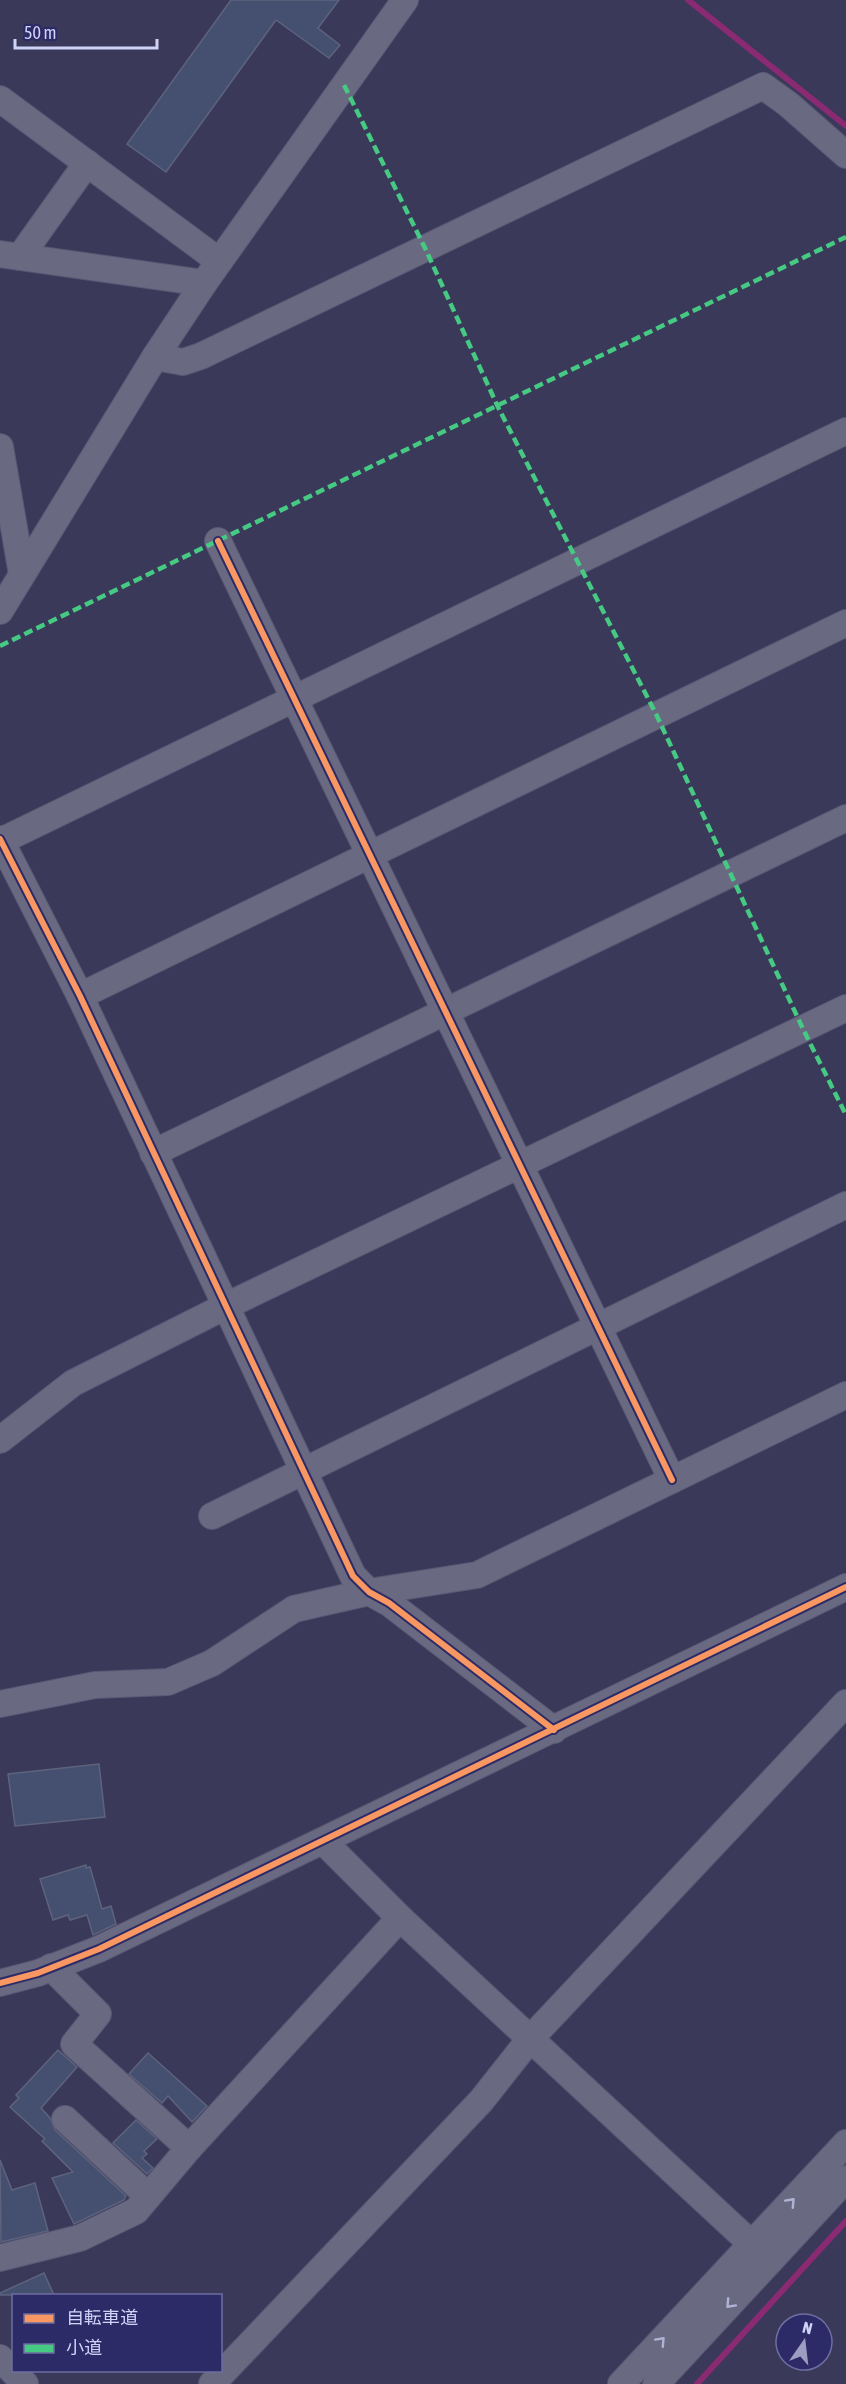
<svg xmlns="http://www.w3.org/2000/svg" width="846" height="2384" font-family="'Asap Condensed','Noto Sans JP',sans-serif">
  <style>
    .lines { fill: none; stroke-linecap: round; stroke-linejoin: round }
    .stream { stroke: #8a2a72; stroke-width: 6 }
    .building { fill: #455070; stroke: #5d637d; stroke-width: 1.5 }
    .minor-casing { stroke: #585774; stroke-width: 28 }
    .minor { stroke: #696981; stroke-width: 26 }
    .quiet { stroke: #46c982; stroke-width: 4.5; stroke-dasharray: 9 4.5; stroke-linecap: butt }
    .cycleway-casing { stroke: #2d2b67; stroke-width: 10 }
    .cycleway { stroke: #f99763; stroke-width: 6 }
    .oneway { stroke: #b1b3d4 }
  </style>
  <rect width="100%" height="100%" fill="#3a3959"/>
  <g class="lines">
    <!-- stream -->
    <g class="stream">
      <polyline points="688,0 846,126"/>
      <polyline points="697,2384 846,2221"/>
    </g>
  </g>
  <!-- building -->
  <g class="building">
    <polygon points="231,0 339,0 318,28 340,45 329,58 276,20 166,172 127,144"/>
    <polygon points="99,1764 105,1817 15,1826 8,1774"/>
    <polygon points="86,1865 86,1868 90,1867 102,1909 111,1906 116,1924 93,1935 87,1915 70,1920 68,1915 53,1920 40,1879"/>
    <polygon points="58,2050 77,2067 41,2108 50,2118 55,2130 126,2196 124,2200 74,2224 52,2178 73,2172 42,2141 45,2139 10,2107 19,2098 16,2095"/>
    <polygon points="148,2053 207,2106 192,2122 168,2096 162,2103 129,2074"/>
    <polygon points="136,2120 157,2139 144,2151 147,2154 142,2158 153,2168 147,2174 113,2143"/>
    <polygon points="0,2160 12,2190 35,2183 48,2231 1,2242"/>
    <polygon points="44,2273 54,2295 0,2295 0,2293"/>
  </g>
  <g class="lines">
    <defs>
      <g id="minor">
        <polyline points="0,99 219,261"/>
        <polyline points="0,254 204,283"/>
        <polyline points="20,257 87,163"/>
        <polyline points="155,357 183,362 201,356 763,86 788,104 846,155"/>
        <polyline points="0,447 22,574"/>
        <polyline points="218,541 672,1480"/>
        <polyline points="0,611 155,357 204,283 405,0"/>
        <polyline points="0,839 80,996 353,1576 369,1592 389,1603 554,1730"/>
        <polyline points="1,841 846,431"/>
        <polyline points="80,996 846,623"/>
        <polyline points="153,1153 846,818"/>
        <polyline points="0,1440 73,1383 224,1307 846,1008"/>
        <polyline points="212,1516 846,1205"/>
        <polyline points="0,1704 95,1685 168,1682 212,1663 294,1609 369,1592 477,1575 846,1395"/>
        <polyline points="323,1841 400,1918 770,2261"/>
        <polyline points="51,1967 98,2014 74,2044 189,2148"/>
        <polyline points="0,1983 38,1973 99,1949 846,1587"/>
        <polyline points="65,2119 148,2196"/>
        <polyline points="0,2258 80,2238 136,2211 189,2148 400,1918"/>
        <polyline points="0,2358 25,2384"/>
        <polyline points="212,2384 481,2101 530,2039 846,1703"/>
        <polyline points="621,2384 846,2143"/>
        <polyline points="656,2384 846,2179"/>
      </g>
    </defs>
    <!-- minor casing -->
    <use href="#minor" class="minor-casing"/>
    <!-- minor -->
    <use href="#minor" class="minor"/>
    <!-- quiet -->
    <g class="quiet">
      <polyline points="344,85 425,248 498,407 656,714 803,1029 846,1115"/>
      <polyline points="0,646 846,237"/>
    </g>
    <defs>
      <g id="cycleway">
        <polyline points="218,541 672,1480"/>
        <polyline points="0,839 80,996 353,1576 369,1592 389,1603 554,1730"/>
        <polyline points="0,1983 38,1973 99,1949 846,1587"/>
      </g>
    </defs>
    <!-- cycleway casing -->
    <use href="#cycleway" class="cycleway-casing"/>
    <!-- cycleway -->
    <use href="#cycleway" class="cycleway"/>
  </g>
  <!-- one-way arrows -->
  <defs><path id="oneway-chevron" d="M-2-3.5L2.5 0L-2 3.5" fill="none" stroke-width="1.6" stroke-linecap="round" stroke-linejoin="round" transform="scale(1.5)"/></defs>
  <g class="oneway">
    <use href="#oneway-chevron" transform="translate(791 2202) rotate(-47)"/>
    <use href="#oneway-chevron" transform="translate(730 2304) rotate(133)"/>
    <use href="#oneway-chevron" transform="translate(661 2341) rotate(-47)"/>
  </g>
  <!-- legend -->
  <rect x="12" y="2294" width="210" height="78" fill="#2d2b67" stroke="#6e6ea1" stroke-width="1.5"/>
  <rect x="24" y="2314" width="30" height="9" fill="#f99763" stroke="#6e6ea1" stroke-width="1.5"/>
  <text x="66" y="2324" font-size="18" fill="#d0d3f8">自転車道</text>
  <rect x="24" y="2344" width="30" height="9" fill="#46c982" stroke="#6e6ea1" stroke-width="1.5"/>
  <text x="66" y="2354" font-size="18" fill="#d0d3f8">小道</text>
  <!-- north arrow -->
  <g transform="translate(804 2342) rotate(14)"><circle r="28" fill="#2d2b67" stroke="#6e6ea1" stroke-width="1.5"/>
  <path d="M0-4.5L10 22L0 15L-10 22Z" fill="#9c9dc0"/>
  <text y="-9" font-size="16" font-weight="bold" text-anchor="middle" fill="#d0d3f8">N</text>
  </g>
  <!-- scale -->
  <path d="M15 39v9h142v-9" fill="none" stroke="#d0d3f8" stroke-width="3"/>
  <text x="24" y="39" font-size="18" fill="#d0d3f8" stroke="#2d2b67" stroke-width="4.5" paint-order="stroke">50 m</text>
</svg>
